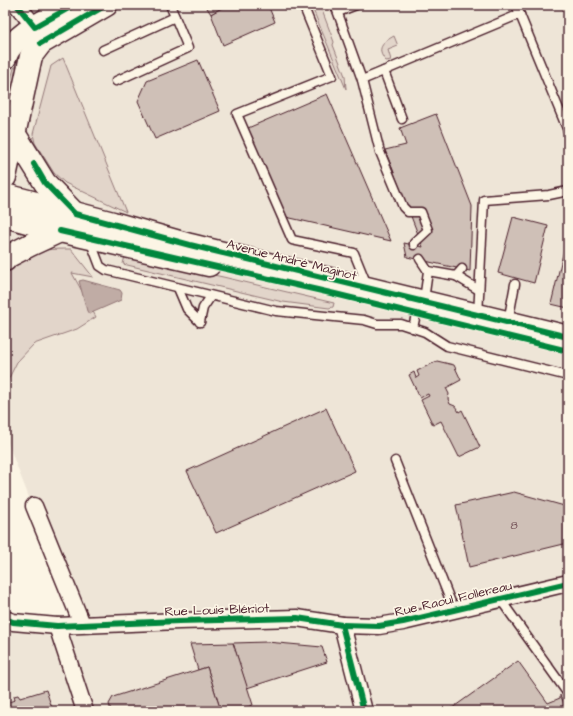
<svg xmlns="http://www.w3.org/2000/svg" width="573" height="716" font-family="'Architects Daughter',sans-serif">
  <style>
    .built { fill: #eee5d7 }
    .green { fill: #e2d5ca; stroke: #967a7a }
    .water { fill: #c0aca5; stroke: #917474 }
    .building { fill: #cfc0b7; stroke: #4a1f2b }
    .lines { fill: none; stroke-linecap: round; stroke-linejoin: round }
    .lane-casing { stroke: #4a1f2b; stroke-width: 11 }
    .street-casing { stroke: #4a1f2b; stroke-width: 19 }
    .primary-casing { stroke: #4a1f2b; stroke-width: 25 }
    .lane { stroke: #fcf5e5; stroke-width: 8 }
    .street { stroke: #fcf5e5; stroke-width: 16 }
    .primary { stroke: #fcf5e5; stroke-width: 22 }
    .cycleway-casing { stroke: #fcf5e5; stroke-width: 8 }
    .cycleway { stroke: #00873e; stroke-width: 6 }
    .labels { text-anchor: middle; stroke-width: 3.5; stroke-linejoin: round; paint-order: stroke }
    .number-label { font-size: 11px; fill: #6b474e }
    .street-label { font-size: 13px; fill: #4a1f2b; stroke: #fcf5e5 }
  </style>
  <rect width="100%" height="100%" fill="#fcf5e5"/>
  <filter id="ink" filterUnits="userSpaceOnUse"><feTurbulence type="fractalNoise" baseFrequency=".025" numOctaves="2"/><feDisplacementMap in="SourceGraphic" scale="8" xChannelSelector="R" yChannelSelector="G"/><feConvolveMatrix kernelMatrix="1 2 1 2 8 2 1 2 1" color-interpolation-filters="sRGB"/></filter>
  <g filter="url(#ink)">
    <!-- built -->
    <polygon class="built" points="8,5 568,5 568,711 5,711 5,630 76,617 5,436 5,278 20,256 5,237 5,6"/>
    <!-- green -->
    <g class="green">
      <polygon points="311,5 320,5 334,42 333,45 345,76 346,89"/>
      <path d="M394,36L398,46L388,50L391,60L386,61C375,49 383,42 394,36Z"/>
      <polygon points="63,58 126,212 65,183 54,173 35,143 33,134 51,66"/>
      <polygon points="17,66 20,66 5,137 5,102 14,68"/>
      <path d="M71,249L93,277L72,273L96,317L77,329L34,344L17,362L5,386V273C11,264 35,251 45,250C54,249 62,249 71,249Z"/>
      <polygon points="125,256 223,277 334,303 333,307 329,308 283,302 123,264"/>
    </g>
    <!-- water -->
    <polygon class="water" points="83,280 120,290 122,293 121,300 89,314 87,311 79,281"/>
    <!-- building -->
    <g class="building">
      <polygon points="205,5 227,5 211,14"/>
      <polygon points="227,5 268,5 275,22 223,45 211,14"/>
      <polygon points="198,60 220,111 155,139 138,101 147,81"/>
      <polygon points="327,94 391,241 286,217 248,128"/>
      <polygon points="436,114 472,206 470,271 407,257 404,243 423,247 385,150 406,145 400,128"/>
      <polygon points="513,217 548,226 534,283 498,273"/>
      <polygon points="568,233 568,308 551,304"/>
      <polygon points="437,361 454,365 461,380 446,388 449,394 448,399 450,404 455,406 459,412 462,410 480,447 459,457 441,421 433,425 421,400 429,396 428,394 420,398 409,375 414,372 416,378 419,376 417,371"/>
      <polygon points="326,408 355,471 216,533 187,471"/>
      <polygon points="514,492 568,507 568,543 469,567 456,505"/>
      <polygon points="267,642 322,647 327,662 247,688 233,643"/>
      <polygon points="233,643 253,705 235,711 221,711 207,667 198,670 190,644"/>
      <polygon points="518,661 548,703 560,698 560,695 568,711 448,711"/>
      <polygon points="207,667 221,711 111,711 109,704 113,697"/>
      <polygon points="46,690 53,711 5,711 5,703 15,700 14,696 18,695 20,698"/>
    </g>
    <g class="lines">
      <defs>
        <g id="lane">
          <polyline points="303,5 332,76 237,114 292,240 354,253 367,285"/>
          <polyline points="335,5 362,80 520,14"/>
          <polyline points="516,5 568,131"/>
          <polyline points="338,12 356,5"/>
          <polyline points="103,50 175,17"/>
          <polyline points="384,71 402,119"/>
          <polyline points="362,80 380,152 403,207 408,212 421,212 428,230 414,243 414,245"/>
          <polyline points="116,81 188,48 170,5"/>
          <polyline points="90,240 100,266 106,270 276,311 364,320 377,324 401,324 425,332 447,346 568,376"/>
          <polyline points="420,259 428,271 456,276 462,269"/>
          <polyline points="456,276 479,290"/>
          <polyline points="178,288 187,309 200,322"/>
          <polyline points="424,300 428,271"/>
          <polyline points="478,315 484,200 549,195 568,191"/>
          <polyline points="200,322 203,308 211,296"/>
          <polyline points="508,322 515,284"/>
          <polyline points="413,328 416,314"/>
          <polyline points="395,461 454,610"/>
          <polyline points="500,599 568,694"/>
        </g>
        <g id="street">
          <polyline points="17,5 35,27 38,36"/>
          <polyline points="34,506 82,624"/>
          <polyline points="5,619 13,622 57,626 179,621 297,618 342,625 364,711"/>
          <polyline points="342,625 379,626 403,622 568,583"/>
          <polyline points="57,626 85,711"/>
        </g>
        <g id="primary">
          <path d="M5,58C13,32 52,18 74,5"/>
          <polyline points="14,133 45,183 75,214"/>
          <polyline points="5,177 31,56 41,43 106,5"/>
          <polyline points="5,195 113,223 190,245 568,337"/>
          <polyline points="5,216 60,231 209,265"/>
          <polyline points="5,260 7,257 30,245 60,231"/>
        </g>
      </defs>
      <!-- lane casing -->
      <use href="#lane" class="lane-casing"/>
      <!-- street casing -->
      <use href="#street" class="street-casing"/>
      <!-- primary casing -->
      <use href="#primary" class="primary-casing"/>
      <!-- lane -->
      <use href="#lane" class="lane"/>
      <!-- street -->
      <use href="#street" class="street"/>
      <!-- primary -->
      <use href="#primary" class="primary"/>
      <defs>
        <g id="cycleway">
          <polyline points="17,5 35,27 74,5"/>
          <polyline points="41,43 106,5"/>
          <polyline points="34,164 45,183 75,214 190,245 568,337"/>
          <polyline points="60,231 335,294 568,351"/>
          <polyline points="5,619 13,622 57,626 179,621 297,618 342,625 364,711"/>
          <polyline points="342,625 379,626 403,622 568,583"/>
        </g>
      </defs>
      <!-- cycleway casing -->
      <use href="#cycleway" class="cycleway-casing"/>
      <!-- cycleway -->
      <use href="#cycleway" class="cycleway"/>
    </g>
  </g>
  <g class="labels">
    <!-- number labels -->
    <g class="number-label">
      <text x="514" y="529">8</text>
    </g>
    <!-- street labels -->
    <g class="street-label">
      <text transform="translate(292 259) rotate(14)" y="5">Avenue André Maginot</text>
      <text transform="translate(453 598) rotate(-13)" y="5">Rue Raoul Follereau</text>
      <text transform="translate(217 609) rotate(-2)" y="5">Rue Louis Blériot</text>
    </g>
  </g>
  <!-- margin -->
  <rect width="573" height="716" fill="none" stroke="#fcf5e5" stroke-width="20"/>
  <rect x="10" y="10" width="553" height="696" fill="none" stroke="#4a1f2b" stroke-width="1.5" filter="url(#ink)"/>
</svg>
